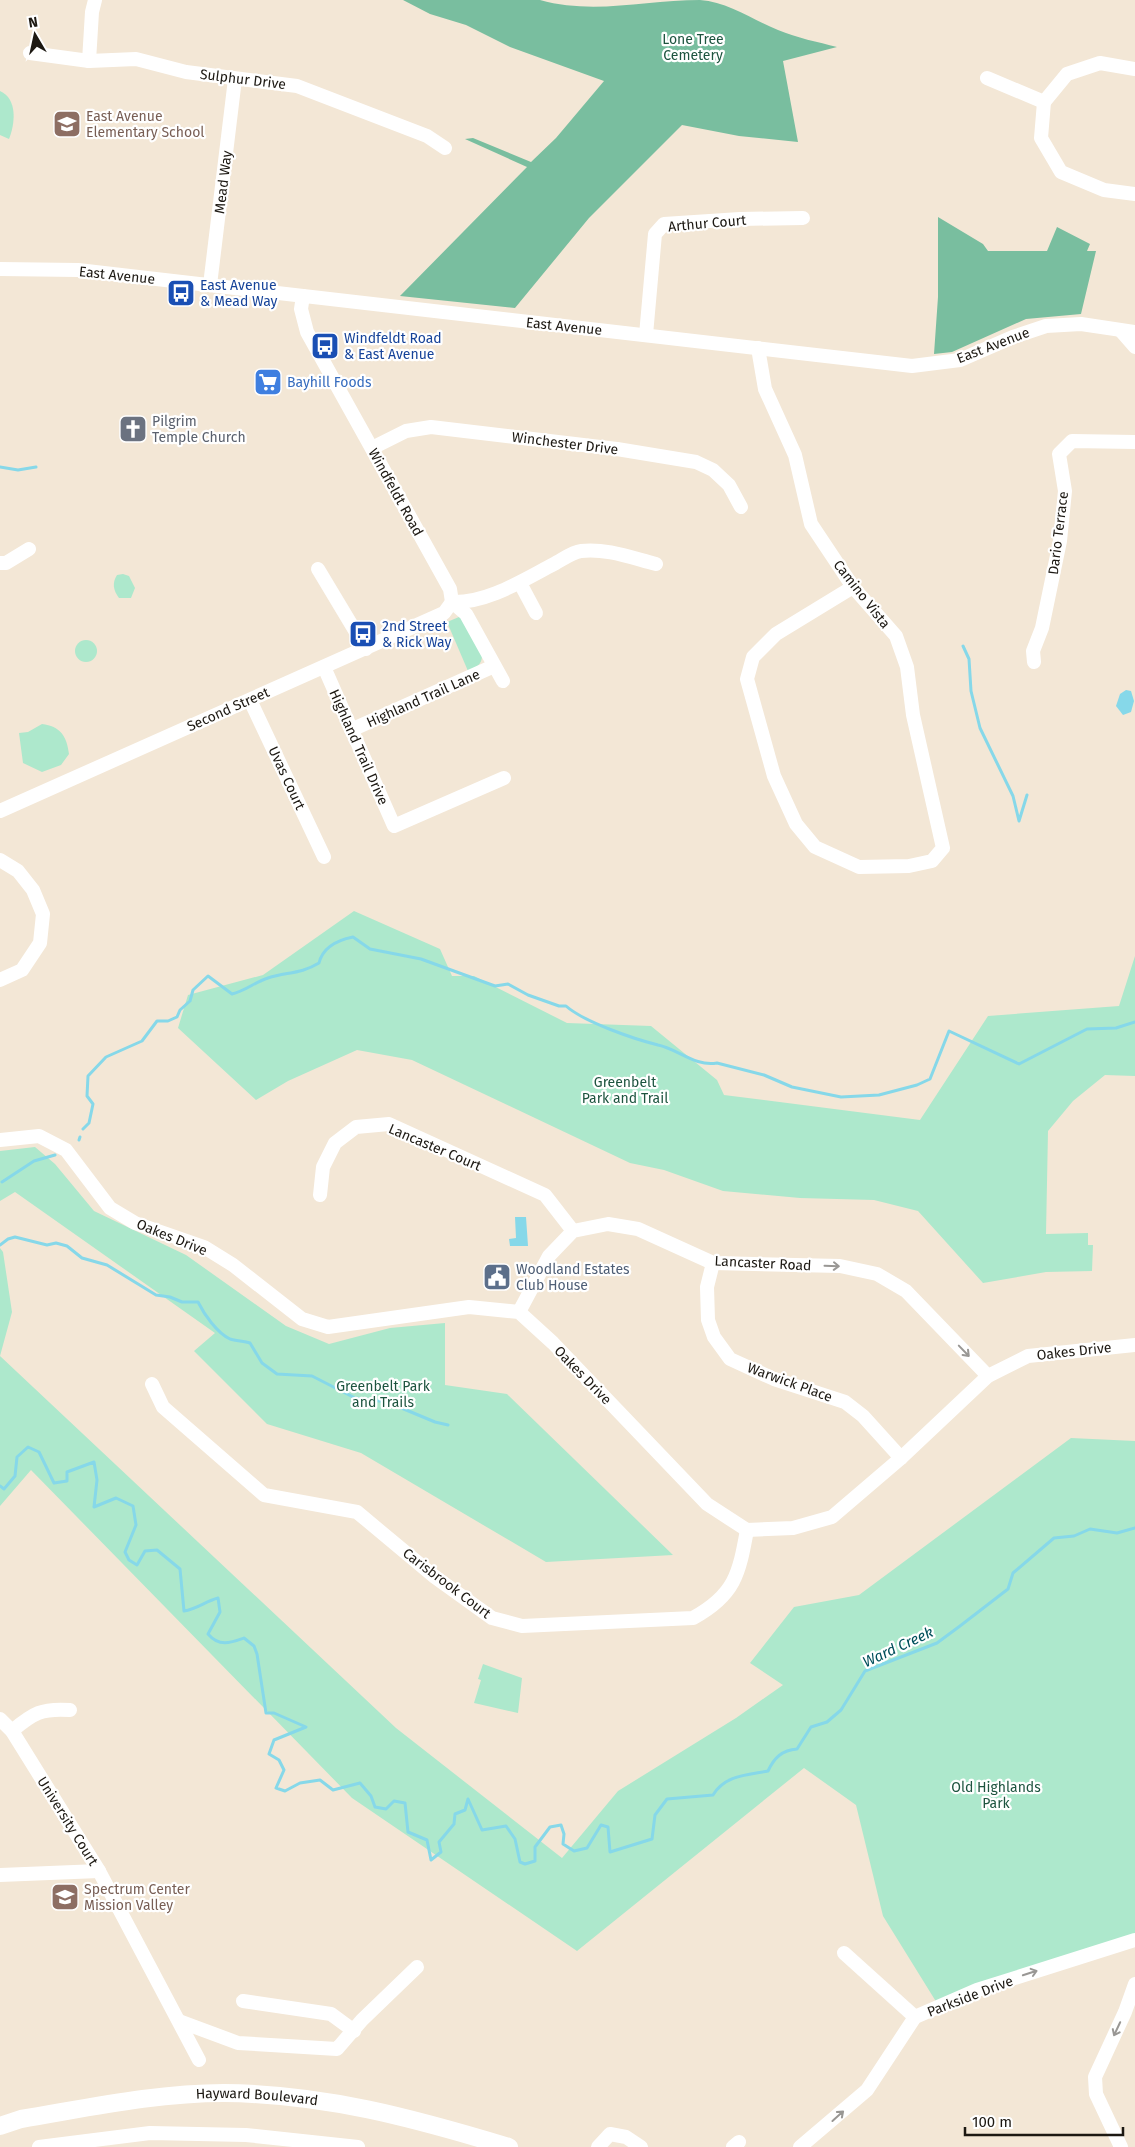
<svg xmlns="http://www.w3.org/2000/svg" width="1135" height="2147" font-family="'Fira Sans',sans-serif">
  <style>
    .green { fill: #ade8cc }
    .forest { fill: #79be9f }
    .water { fill: #86d8e9 }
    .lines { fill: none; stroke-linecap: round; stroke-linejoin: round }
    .stream { stroke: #86d8e9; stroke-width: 3 }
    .minor { stroke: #fff; stroke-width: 14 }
    .major { stroke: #fff; stroke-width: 18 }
    .oneway { stroke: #999794 }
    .labels { text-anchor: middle; stroke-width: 4.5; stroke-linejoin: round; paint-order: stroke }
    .park-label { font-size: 14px; fill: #1d543f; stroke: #fff }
    .street-label { font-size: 14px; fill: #1c1812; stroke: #fff }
    .education-label { font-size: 14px; fill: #785e54; stroke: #fff; text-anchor: start }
    .transit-label { font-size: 14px; fill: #164399; stroke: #fff; text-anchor: start }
    .shop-label { font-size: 14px; fill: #366cbe; stroke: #fff; text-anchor: start }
    .worship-label { font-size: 14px; fill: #5b616d; stroke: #fff; text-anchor: start }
    .service-label { font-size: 14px; fill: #4e5e75; stroke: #fff; text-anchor: start }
    .water-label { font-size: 15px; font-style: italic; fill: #004f5b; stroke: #fff }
  </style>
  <rect width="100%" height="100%" fill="#f3e7d6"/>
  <!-- green -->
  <g class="green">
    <path d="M0,91C18,99 15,124 9,139L0,135Z"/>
    <path d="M123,574L129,576L135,588L131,598H119C113,590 112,583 117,575Z"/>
    <path d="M459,617L462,618L482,656C482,665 475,668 468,671L447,622Z"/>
    <circle cx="86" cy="651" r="11"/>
    <path d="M42,724C60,726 67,736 69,754L61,765L42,772L23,763L19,733L28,732Z"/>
    <polygon points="354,911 440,949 452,976 474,976 567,1023 651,1026 717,1080 724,1095 920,1120 988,1016 1119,1006 1135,956 1135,1076 1105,1075 1073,1101 1048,1131 1046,1234 1088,1233 1088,1245 1093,1245 1092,1271 1046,1272 983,1283 918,1211 874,1200 800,1198 723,1191 664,1170 630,1163 412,1060 357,1050 288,1081 256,1100 178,1028 188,995 263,975"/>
    <polygon points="35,1147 55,1164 94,1211 186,1255 286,1326 329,1344 390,1328 445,1323 445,1385 507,1394 673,1555 546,1562 361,1453 267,1424 194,1351 215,1333 15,1192 0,1201 0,1151"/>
    <polygon points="0,1248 3,1252 12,1312 0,1356 396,1728 562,1858 618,1791 736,1718 783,1685 750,1663 794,1607 859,1595 1071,1438 1135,1441 1135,1941 940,2008 883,1916 856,1805 804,1768 577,1951 352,1798 31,1470 0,1506"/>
    <polygon points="483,1664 522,1678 518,1713 474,1703 481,1680 478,1679"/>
  </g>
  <!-- forest -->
  <g class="forest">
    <path d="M403,0H540C593,15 647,0 700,0C728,2 753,20 778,30C797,38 818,42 837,47L783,61L798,142L739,136L682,125L589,218L515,308L400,296L527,167L465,139L473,138L531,162L556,138L604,81L510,47L466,25L430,14Z"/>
    <polygon points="938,217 983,244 988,251 1047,251 1057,227 1090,244 1087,251 1096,251 1081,314 1026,319 952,352 934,354 938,297"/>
  </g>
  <!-- water -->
  <g class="water">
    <polygon points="1126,690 1131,691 1134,701 1131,712 1123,715 1116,706 1120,694"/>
    <polygon points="515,1217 526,1217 528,1246 510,1246 509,1239 516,1238"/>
  </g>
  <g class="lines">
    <!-- stream -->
    <g class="stream">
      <polyline points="0,467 18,470 36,467"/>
      <polyline points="963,646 969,659 971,691 980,728 1013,796 1019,821 1027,795"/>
      <path d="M83,1129L89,1123L93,1104L87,1096L88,1076L106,1057L142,1041L157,1021H168L177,1017L180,1010L190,1001L193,990L208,976L232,994C245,991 255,982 268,978C287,972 301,974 319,963C323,947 338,940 353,937L370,949L421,959L495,986L508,984L528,995L559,1006H566C584,1022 634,1039 658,1045C678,1049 695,1067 717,1063L764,1075L792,1087L841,1097L879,1095L917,1085L930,1079L949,1031L1019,1064L1087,1029L1116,1028L1135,1022"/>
      <polyline points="79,1140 80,1137"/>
      <polyline points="2,1182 34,1161 55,1155"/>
      <path d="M0,1245L8,1239L15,1237L47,1245L56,1243L67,1246L82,1258L107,1265L156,1295L170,1297L182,1302H198C204,1314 217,1333 230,1339C236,1341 244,1341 250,1343L262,1363L277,1374L312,1376L355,1398L387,1402L435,1422L448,1425"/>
      <path d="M0,1486L4,1489L15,1476L17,1457L28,1447L39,1452L54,1483L67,1481V1472L94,1462L97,1480L94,1507L116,1498L133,1506L136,1525L125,1552L129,1560L137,1565L145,1551L157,1550L180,1569L184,1611C197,1609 206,1601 218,1598L220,1612L208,1634C219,1647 230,1643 244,1638L254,1646L257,1654L266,1713H274L306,1727L274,1740L269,1754L279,1760L284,1770L276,1788L285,1791L300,1783L320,1780L333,1790L360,1783L371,1796L375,1807L386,1809L394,1801L405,1803L408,1832L427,1840L431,1860L441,1852L439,1842L454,1824L455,1814L465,1810L468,1799L482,1830L506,1826L515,1839L520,1862L525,1864L535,1861V1847L550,1827L561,1825L564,1834L563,1844L574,1851L587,1848L601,1825L608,1827L610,1852L652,1839L655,1815L667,1799L713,1795C725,1775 747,1775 768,1771C774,1758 782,1750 797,1749L811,1727L827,1722L841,1710L865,1671L937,1643L960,1626L1008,1589L1013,1573L1054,1538L1074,1536L1090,1529L1117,1533L1135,1528"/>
    </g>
    <!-- minor -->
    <g class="minor">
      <polyline points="30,53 89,61 136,59 186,72 297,86 427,136 445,148"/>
      <polyline points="89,61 92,12 95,0"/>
      <polyline points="987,78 1044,102"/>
      <polyline points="1044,102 1041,138 1061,172 1104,190 1135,194"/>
      <polyline points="1044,102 1067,74 1100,63 1135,69"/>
      <polyline points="0,269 78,270 912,366 960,360 1013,337 1046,326 1081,324 1135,332"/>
      <polyline points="210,285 235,79"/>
      <polyline points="303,296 301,309 307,332 450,589 452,602 466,614 503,681"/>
      <polyline points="1121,331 1135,347"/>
      <polyline points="646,335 655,234 664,224 740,219 803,218"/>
      <polyline points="758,348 765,389 795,455 811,524 853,587 896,636 907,667 913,715 943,848 932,861 909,866 859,867 815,847 796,824 774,776 747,679 753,657 776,634 853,587"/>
      <polyline points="372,448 406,431 431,427 617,449 696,462 713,470 729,485 741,507"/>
      <polyline points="0,563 6,563 29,549"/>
      <polyline points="318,569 366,649"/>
      <polyline points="520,583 536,613"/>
      <path d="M452,602C488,603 523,580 554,564C562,560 572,552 581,551C606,548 632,558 656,564"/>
      <polyline points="1034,662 1033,651 1042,628 1060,541 1065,491 1059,454 1072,441 1135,442"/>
      <polyline points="324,667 394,826 504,778"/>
      <polyline points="250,700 324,857"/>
      <polyline points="351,730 494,666"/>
      <polyline points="0,811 444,613 452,602"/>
      <polyline points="0,860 18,871 33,890 43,914 40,943 22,970 0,980"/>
      <polyline points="0,1140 39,1136 66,1150 110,1208 135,1223 204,1247 233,1265 302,1319 328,1327 469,1307 519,1312 553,1343 707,1504 747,1530 793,1528 832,1517 901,1458 988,1376 1028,1356 1135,1345"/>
      <polyline points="320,1195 323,1167 335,1143 356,1127 389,1124 545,1195 573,1231"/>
      <polyline points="713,1263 707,1287 708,1320 714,1337 730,1359 774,1379 845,1402 863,1416 901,1458"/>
      <polyline points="519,1312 549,1256 573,1231 608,1224 638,1229 713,1263 840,1266 877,1274 906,1291 988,1376"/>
      <path d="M152,1384L163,1407L264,1495L357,1512L435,1577L492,1618L522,1626L693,1618C735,1595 739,1574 747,1530"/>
      <polyline points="0,1719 12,1731 99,1871 199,2060"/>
      <path d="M12,1731C33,1713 42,1708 70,1710"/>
      <polyline points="0,1875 99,1871"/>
      <polyline points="844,1953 915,2017"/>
      <polyline points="243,2001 331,2014 354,2031"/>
      <polyline points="179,2021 238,2043 337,2049 362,2020 417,1967"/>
      <polyline points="39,2147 150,2133 246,2135 358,2147"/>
      <polyline points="598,2147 610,2134 626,2137 641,2147"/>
      <polyline points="733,2147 739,2142"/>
      <polyline points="800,2147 867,2090 915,2017 977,1990 1135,1940"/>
      <polyline points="1121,2147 1096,2094 1095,2077 1125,2012 1135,1984"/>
    </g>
    <!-- major -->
    <path class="major" id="s1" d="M0,2126L21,2119C88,2108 156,2093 224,2093C325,2094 413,2118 509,2147"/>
  </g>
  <!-- one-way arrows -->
  <defs><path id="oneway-shaft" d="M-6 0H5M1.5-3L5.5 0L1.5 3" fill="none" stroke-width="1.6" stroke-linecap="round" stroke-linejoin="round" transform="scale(1.25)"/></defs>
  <g class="oneway">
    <use href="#oneway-shaft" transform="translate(832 1266) rotate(2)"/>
    <use href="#oneway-shaft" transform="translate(964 1351) rotate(46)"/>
    <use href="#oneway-shaft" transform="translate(1030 1973) rotate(-18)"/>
    <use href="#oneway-shaft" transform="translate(1117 2029) rotate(115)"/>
    <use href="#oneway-shaft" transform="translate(838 2116) rotate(-42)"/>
  </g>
  <!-- icons -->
  <defs>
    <symbol id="school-square" viewBox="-11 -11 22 22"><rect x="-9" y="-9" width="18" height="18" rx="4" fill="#8d6e63" stroke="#fff"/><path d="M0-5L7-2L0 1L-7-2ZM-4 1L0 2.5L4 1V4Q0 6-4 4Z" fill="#fff"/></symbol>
    <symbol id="bus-square" viewBox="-11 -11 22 22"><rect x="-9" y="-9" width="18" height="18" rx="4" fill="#1a4fb4" stroke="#fff"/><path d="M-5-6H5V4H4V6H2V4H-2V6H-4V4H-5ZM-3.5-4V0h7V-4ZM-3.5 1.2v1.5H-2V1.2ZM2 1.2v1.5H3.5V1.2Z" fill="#fff"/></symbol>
    <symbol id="supermarket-square" viewBox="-11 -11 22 22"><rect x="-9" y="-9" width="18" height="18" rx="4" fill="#3f7fe0" stroke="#fff"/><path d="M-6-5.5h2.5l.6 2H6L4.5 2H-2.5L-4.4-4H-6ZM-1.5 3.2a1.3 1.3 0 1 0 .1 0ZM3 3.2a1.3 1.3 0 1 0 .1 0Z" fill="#fff"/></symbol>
    <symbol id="church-square" viewBox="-11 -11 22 22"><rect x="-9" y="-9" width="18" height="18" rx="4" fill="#6b7280" stroke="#fff"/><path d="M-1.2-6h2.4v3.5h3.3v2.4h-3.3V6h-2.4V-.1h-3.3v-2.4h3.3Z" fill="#fff"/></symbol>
    <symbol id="civic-square" viewBox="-11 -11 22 22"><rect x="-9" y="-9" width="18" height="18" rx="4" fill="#5c6f8a" stroke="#fff"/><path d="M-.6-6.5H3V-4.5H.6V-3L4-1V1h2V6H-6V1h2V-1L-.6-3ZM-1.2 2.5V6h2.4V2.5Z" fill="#fff"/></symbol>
  </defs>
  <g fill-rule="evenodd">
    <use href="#school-square" x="51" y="108" width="32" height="32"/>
    <use href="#bus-square" x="165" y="277" width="32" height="32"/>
    <use href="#bus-square" x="309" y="330" width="32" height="32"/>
    <use href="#supermarket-square" x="252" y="366" width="32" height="32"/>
    <use href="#church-square" x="117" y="413" width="32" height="32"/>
    <use href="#bus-square" x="347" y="618" width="32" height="32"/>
    <use href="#civic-square" x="481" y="1261" width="32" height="32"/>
    <use href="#school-square" x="49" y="1881" width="32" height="32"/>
  </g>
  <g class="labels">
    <!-- park labels -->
    <g class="park-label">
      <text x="693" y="44">Lone Tree<tspan x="693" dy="16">Cemetery</tspan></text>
      <text x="625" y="1087">Greenbelt<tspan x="625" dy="16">Park and Trail</tspan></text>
      <text x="383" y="1391">Greenbelt Park<tspan x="383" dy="16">and Trails</tspan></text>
      <text x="996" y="1792">Old Highlands<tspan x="996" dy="16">Park</tspan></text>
    </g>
    <!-- street labels -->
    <g class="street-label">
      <text transform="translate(243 79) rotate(7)" y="5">Sulphur Drive</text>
      <text transform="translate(223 182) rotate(-83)" y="5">Mead Way</text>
      <text transform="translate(707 223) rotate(-5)" y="5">Arthur Court</text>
      <text transform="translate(117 275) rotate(6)" y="5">East Avenue</text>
      <text transform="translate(564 326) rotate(6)" y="5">East Avenue</text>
      <text transform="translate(993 345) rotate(-21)" y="5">East Avenue</text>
      <text transform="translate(565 443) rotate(7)" y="5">Winchester Drive</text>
      <text transform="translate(396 492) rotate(61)" y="5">Windfeldt Road</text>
      <text transform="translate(1058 533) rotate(-83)" y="5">Dario Terrace</text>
      <text transform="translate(862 594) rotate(52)" y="5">Camino Vista</text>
      <text transform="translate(423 698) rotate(-24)" y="5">Highland Trail Lane</text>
      <text transform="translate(228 709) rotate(-24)" y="5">Second Street</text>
      <text transform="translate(359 747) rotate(66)" y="5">Highland Trail Drive</text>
      <text transform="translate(287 778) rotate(65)" y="5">Uvas Court</text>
      <text transform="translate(435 1147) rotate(23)" y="5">Lancaster Court</text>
      <text transform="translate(172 1237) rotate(22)" y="5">Oakes Drive</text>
      <text transform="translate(763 1263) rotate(3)" y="5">Lancaster Road</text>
      <text transform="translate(1074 1351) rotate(-6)" y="5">Oakes Drive</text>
      <text transform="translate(583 1375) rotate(46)" y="5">Oakes Drive</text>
      <text transform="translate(790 1382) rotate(20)" y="5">Warwick Place</text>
      <text transform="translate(447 1583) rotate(37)" y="5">Carisbrook Court</text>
      <text transform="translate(68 1821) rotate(58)" y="5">University Court</text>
      <text transform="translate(970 1996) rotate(-21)" y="5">Parkside Drive</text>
      <text dy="5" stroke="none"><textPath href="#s1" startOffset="260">Hayward Boulevard</textPath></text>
    </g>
    <!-- education labels -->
    <g class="education-label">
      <text x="86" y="121">East Avenue<tspan x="86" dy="16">Elementary School</tspan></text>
      <text x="84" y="1894">Spectrum Center<tspan x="84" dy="16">Mission Valley</tspan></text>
    </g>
    <!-- transit labels -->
    <g class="transit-label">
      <text x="200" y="290">East Avenue<tspan x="200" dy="16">&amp; Mead Way</tspan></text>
      <text x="344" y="343">Windfeldt Road<tspan x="344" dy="16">&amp; East Avenue</tspan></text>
      <text x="382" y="631">2nd Street<tspan x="382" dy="16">&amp; Rick Way</tspan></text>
    </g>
    <!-- shop labels -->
    <g class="shop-label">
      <text x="287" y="387">Bayhill Foods</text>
    </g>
    <!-- worship labels -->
    <g class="worship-label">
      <text x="152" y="426">Pilgrim<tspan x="152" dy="16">Temple Church</tspan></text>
    </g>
    <!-- service labels -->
    <g class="service-label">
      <text x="516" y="1274">Woodland Estates<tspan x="516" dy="16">Club House</tspan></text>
    </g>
    <!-- water labels -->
    <g class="water-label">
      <text transform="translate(898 1647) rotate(-25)" y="5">Ward Creek</text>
    </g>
  </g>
  <!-- north arrow -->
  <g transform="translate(35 35) rotate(351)" stroke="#ffffff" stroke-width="4" paint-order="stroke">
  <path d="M0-4L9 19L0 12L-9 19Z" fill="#1c1812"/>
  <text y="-8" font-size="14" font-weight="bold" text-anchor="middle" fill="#1c1812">N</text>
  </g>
  <!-- scale -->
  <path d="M965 2127v8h158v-8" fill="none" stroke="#1c1812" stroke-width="2.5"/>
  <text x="972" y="2127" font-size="15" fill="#1c1812" stroke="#ffffff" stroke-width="4" paint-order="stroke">100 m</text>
</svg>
